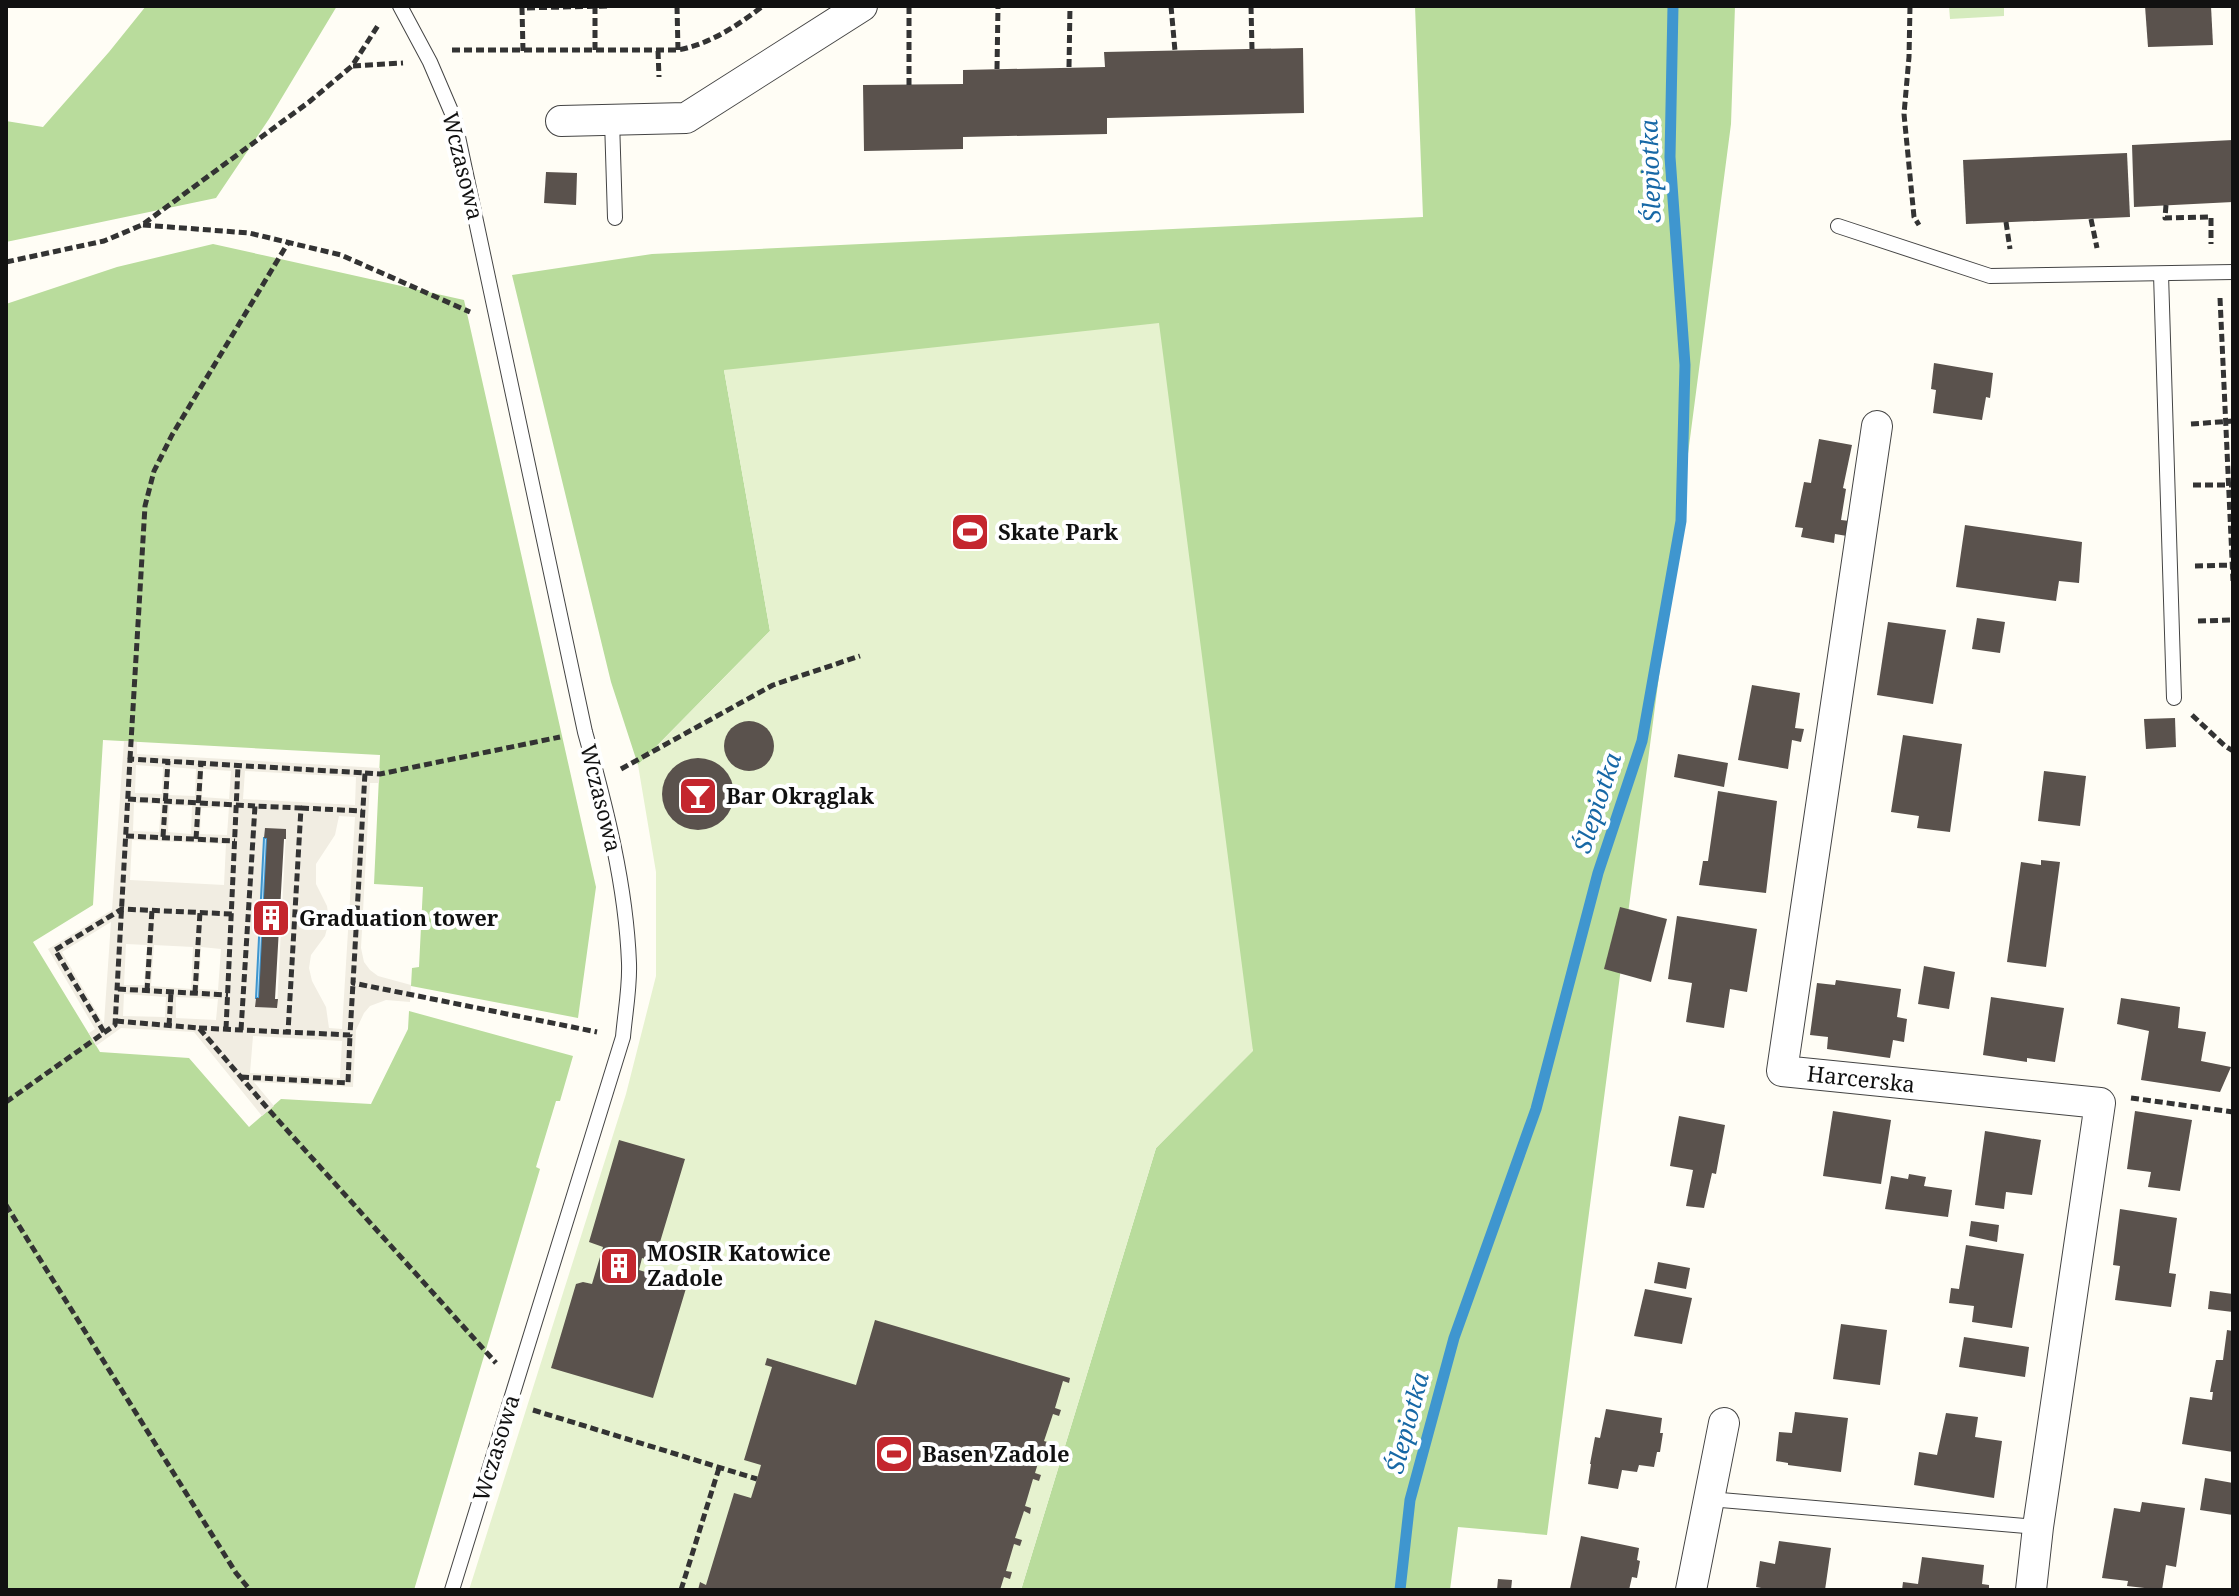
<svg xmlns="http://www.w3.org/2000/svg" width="2239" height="1596" font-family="'Noto Serif',serif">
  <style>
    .green { fill: #d5ebbd }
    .forest { fill: #b9dc9c }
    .pitch { fill: #e6f2cf }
    .plaza { fill: #f1ede2; fill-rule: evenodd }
    .water { fill: #b9e0f7; stroke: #3f96cf; stroke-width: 2 }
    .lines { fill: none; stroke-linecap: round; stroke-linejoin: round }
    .stream { stroke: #3f96cf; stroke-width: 11 }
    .building { fill: #5a524d }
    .service-casing { stroke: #444; stroke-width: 16 }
    .minor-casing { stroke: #444; stroke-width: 32 }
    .path { stroke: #333; stroke-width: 5; stroke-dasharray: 8 4; stroke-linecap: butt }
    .service { stroke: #fff; stroke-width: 14 }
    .minor { stroke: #fff; stroke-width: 30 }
    .labels { text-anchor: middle; stroke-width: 8; stroke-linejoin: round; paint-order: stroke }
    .street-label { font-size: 22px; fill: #111; stroke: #fff }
    .poi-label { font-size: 22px; font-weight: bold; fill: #111; stroke: #fff; text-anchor: start }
    .water-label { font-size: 24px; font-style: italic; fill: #1768a6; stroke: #fff }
  </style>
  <rect width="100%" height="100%" fill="#fffdf5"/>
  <!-- green -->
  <polygon class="green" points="1949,6 2004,6 2004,16 1950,19"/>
  <!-- forest -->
  <g class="forest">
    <polygon points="146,6 337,6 269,119 216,198 6,242 6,121 43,127 109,52"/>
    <polygon points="1415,6 1735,6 1731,124 1547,1535 1458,1527 1450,1590 1021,1590 1156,1148 1253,1050 724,370 770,631 638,765 611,682 512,275 652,254 1423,217"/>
    <polygon points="213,244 464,300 596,887 578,1018 411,986 412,968 419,967 423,887 374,884 380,755 103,740 93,905 33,942 100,1052 189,1058 249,1127 281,1099 371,1104 408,1029 409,1011 573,1056 560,1101 556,1101 536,1167 540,1169 414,1590 6,1590 6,304 117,267"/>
  </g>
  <!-- pitch -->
  <polygon class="pitch" points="1159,323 1253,1051 1156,1148 1021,1590 469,1590 626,1094 656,976 656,872 638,765 770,631 724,370"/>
  <!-- plaza -->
  <path class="plaza" d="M124,741L137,742V754L380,768L379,783H370L361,948L364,962L370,970L378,976L411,985L410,1002L386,1000L370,1006L364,1013L356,1030L353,1087L254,1082L274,1106L262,1116L194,1032L121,1028L96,1046L89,1033L95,1029L48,949L112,910ZM136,765L163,767L162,794L135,793ZM170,767L196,769L195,796L168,795ZM203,769L231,771L229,799L202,797ZM245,771L356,777L355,805L243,799ZM134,803L161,804L159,832L133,831ZM169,805L192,806L191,834L168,832ZM229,807L227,835L200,834L201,808ZM339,816L355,817L342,1029L329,1028L326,1007L312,981L309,968L311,955L325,936L329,921L327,906L316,884V864L335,835ZM265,829L286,830L277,1008L255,1007ZM132,840L226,844L224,885L130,880ZM111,922L104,1023H103L62,952ZM126,944L147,945L144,985H124ZM154,945L193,947L191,989L151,986ZM201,947L221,949L218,990L199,989ZM124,994L166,997L165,1017L123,1016ZM176,997L218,999L216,1020L176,1018ZM253,1036L342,1041L340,1078L250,1073Z"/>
  <!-- water -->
  <polygon class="water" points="264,838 267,838 259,998 256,998"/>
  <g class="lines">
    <!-- stream -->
    <polyline class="stream" points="1400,1590 1410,1500 1454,1338 1536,1109 1598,873 1642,741 1681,521 1685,365 1670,157 1673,6"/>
  </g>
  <!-- building -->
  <g class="building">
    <polygon points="2145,6 2211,6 2213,45 2148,47"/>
    <polygon points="1303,48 1304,113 1107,118 1107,134 963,137 963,149 864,151 863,85 963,84 963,70 1105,67 1104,52"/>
    <polygon points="2233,140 2233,202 2134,207 2132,145"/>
    <polygon points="2127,153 2130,217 1966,224 1963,160"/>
    <polygon points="546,172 577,173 576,205 544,203"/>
    <polygon points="1934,363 1993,373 1990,398 1986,397 1982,420 1933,413 1936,390 1931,389"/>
    <polygon points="1819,439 1852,445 1843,488 1846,489 1841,520 1850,521 1847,536 1835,534 1834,543 1801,537 1803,528 1795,527 1804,482 1811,483"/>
    <polygon points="1965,525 2082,542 2079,583 2059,581 2056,601 1956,587"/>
    <polygon points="1977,618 2005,622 2000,653 1972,649"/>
    <polygon points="1888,622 1946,630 1933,704 1877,695"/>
    <polygon points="1752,685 1800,693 1795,728 1804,729 1801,742 1792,740 1788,769 1738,760"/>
    <polygon points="2175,718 2176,747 2146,749 2144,719"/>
    <circle cx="749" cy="746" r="25"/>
    <polygon points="1903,735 1962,744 1950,832 1917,828 1919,816 1891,812"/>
    <polygon points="1678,754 1728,763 1724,787 1674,777"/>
    <circle cx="698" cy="794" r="36"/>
    <polygon points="2044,771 2086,776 2080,826 2038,821"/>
    <polygon points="1718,791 1777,801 1766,893 1699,885 1703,861 1708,861"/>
    <polygon points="265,828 286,829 286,839 284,839 275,999 278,999 277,1008 255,1007 256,998 259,998 267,838 264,838"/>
    <polygon points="2041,860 2060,862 2046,967 2007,962 2021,862 2041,865"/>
    <polygon points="1620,907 1667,919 1651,982 1604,969"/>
    <polygon points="1677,916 1757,929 1747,992 1730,989 1724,1028 1686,1022 1692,983 1668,979"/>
    <polygon points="1924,966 1955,972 1949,1009 1918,1004"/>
    <polygon points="1836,980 1901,989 1897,1017 1907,1019 1904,1042 1893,1040 1890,1058 1827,1049 1828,1037 1810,1035 1817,983 1835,985"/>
    <polygon points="1991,997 2064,1008 2055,1062 2027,1058 2027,1062 1983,1055"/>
    <polygon points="2121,998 2180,1007 2178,1028 2206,1032 2201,1061 2231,1067 2220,1092 2141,1080 2149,1031 2117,1024"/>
    <polygon points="1833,1111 1891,1120 1881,1184 1823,1176"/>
    <polygon points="2135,1111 2192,1120 2180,1191 2148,1187 2151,1172 2127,1169"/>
    <polygon points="1679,1116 1725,1125 1716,1174 1712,1173 1704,1208 1686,1206 1693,1170 1670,1166"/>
    <polygon points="1985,1131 2041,1140 2032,1195 2006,1192 2004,1209 1975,1205"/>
    <polygon points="619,1140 685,1159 654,1262 642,1258 639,1270 687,1285 653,1398 551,1368 576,1284 583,1282 592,1284 603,1247 589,1242"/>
    <polygon points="1909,1174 1926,1177 1924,1186 1952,1190 1948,1217 1885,1209 1891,1176 1908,1179"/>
    <polygon points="2120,1209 2177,1218 2169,1273 2176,1274 2171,1307 2115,1300 2120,1266 2113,1265"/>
    <polygon points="1971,1221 1999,1225 1997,1242 1969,1236"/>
    <polygon points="1966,1245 2024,1254 2012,1328 1972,1322 1974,1306 1949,1303 1951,1288 1959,1289"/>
    <polygon points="1658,1262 1690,1268 1686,1289 1654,1283"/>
    <polygon points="1645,1289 1692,1298 1682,1344 1634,1336"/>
    <polygon points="2210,1291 2233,1294 2233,1312 2208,1309"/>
    <polygon points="875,1320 1070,1378 1069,1383 1063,1381 1055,1408 1061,1410 1059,1416 1053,1414 1044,1441 1051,1443 1050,1448 1043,1447 1035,1473 1041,1475 1039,1481 1033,1479 1025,1506 1031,1508 1030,1514 1024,1511 1015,1538 1022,1540 1020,1546 1014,1544 1006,1571 1012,1572 1010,1579 1004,1577 1000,1590 698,1590 700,1582 706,1585 734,1493 751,1498 757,1479 761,1465 744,1460 772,1367 765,1365 767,1358 856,1385"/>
    <polygon points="1841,1324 1887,1330 1880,1385 1833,1379"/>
    <polygon points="2227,1330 2233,1331 2233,1452 2182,1444 2190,1397 2212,1400 2213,1392 2210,1392 2216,1360 2223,1360"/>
    <polygon points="1964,1337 2029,1347 2025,1377 1959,1367"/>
    <polygon points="1606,1409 1662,1418 1660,1433 1663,1433 1660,1452 1657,1452 1654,1467 1639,1465 1637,1472 1622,1470 1618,1489 1588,1484 1591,1464 1590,1464 1595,1437 1600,1438"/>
    <polygon points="1795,1412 1848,1418 1841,1472 1788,1465 1788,1463 1776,1461 1779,1432 1792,1433"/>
    <polygon points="1946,1413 1978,1417 1975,1437 2002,1441 1994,1498 1914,1485 1919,1452 1937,1455"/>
    <polygon points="2205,1478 2233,1483 2233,1515 2200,1510"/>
    <polygon points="2142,1502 2185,1508 2176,1567 2166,1565 2162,1590 2127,1586 2128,1581 2102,1578 2114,1508 2140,1512"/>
    <polygon points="1581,1536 1639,1548 1637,1560 1640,1561 1637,1578 1632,1577 1629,1590 1570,1589"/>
    <polygon points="1779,1541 1831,1548 1825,1590 1772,1590 1756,1587 1760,1561 1775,1564"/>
    <polygon points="1922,1557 1984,1565 1982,1584 1989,1585 1989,1590 1902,1590 1903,1582 1918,1584"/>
    <polygon points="1498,1579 1512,1580 1511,1590 1497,1590"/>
  </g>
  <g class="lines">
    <defs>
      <g id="service">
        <path d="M400,6L430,62L454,118L585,732C606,807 626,885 629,963C630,987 625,1013 623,1037L452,1590"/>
        <polyline points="612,120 615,218"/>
        <polyline points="1838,226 1990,276 2233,272"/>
        <polyline points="2161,274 2174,698"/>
        <polyline points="1709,1499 2038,1527"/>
      </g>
      <g id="minor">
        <polyline points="561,121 686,118 862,6"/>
        <polyline points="1877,426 1782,1071 2100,1103 2038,1527 2031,1590"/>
        <polyline points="1691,1590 1724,1423"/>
      </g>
    </defs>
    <!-- service casing -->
    <use href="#service" class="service-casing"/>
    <!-- minor casing -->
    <use href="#minor" class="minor-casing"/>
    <!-- path -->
    <g class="path">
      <polyline points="595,6 595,51"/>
      <polyline points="677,6 678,50"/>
      <polyline points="909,6 909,85"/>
      <polyline points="1171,6 1175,51"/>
      <polyline points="1251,6 1252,49"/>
      <polyline points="1910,6 1909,57 1904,114 1914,217 1919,225"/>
      <path d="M452,50H678C710,44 737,26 763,6"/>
      <polyline points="523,51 522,8 608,6"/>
      <polyline points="658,51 659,77"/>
      <polyline points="353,66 403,63"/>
      <polyline points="1069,67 1070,6"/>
      <polyline points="997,69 998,6"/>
      <polyline points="2166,205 2165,218 2211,217 2211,244"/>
      <polyline points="2091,219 2097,248"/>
      <polyline points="2006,222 2010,249"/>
      <polyline points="143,225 249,233 341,255 470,312"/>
      <polyline points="6,262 104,241 142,225 309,102 352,66 379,24"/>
      <polyline points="2220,298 2233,581"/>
      <polyline points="2191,424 2233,421"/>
      <polyline points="2193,485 2233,485"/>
      <polyline points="2195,566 2233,565"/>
      <polyline points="2198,621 2233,620"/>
      <polyline points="2192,715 2225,746 2233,751"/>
      <polyline points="130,759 145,506 154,471 172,435 288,243"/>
      <polyline points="621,769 773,685 860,656"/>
      <polyline points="365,773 380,774 560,737"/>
      <polyline points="128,799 255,806"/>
      <polyline points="301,808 362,811"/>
      <polyline points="126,836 235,841"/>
      <polyline points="163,837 168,761"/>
      <polyline points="196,839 201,763"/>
      <polyline points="118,989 228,995"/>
      <polyline points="147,991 152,910"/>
      <polyline points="195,993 200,912"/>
      <polyline points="116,1021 199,1028 269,1110 496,1363"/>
      <polyline points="169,1026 171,992"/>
      <polyline points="199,1028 350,1035 353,983"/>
      <polyline points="226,1029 238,766"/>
      <polyline points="241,1030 255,806 301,808 288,1032"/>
      <polyline points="104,1032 55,950 122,909 232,914"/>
      <polyline points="241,1077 348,1083 350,1035"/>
      <polyline points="2131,1098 2233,1112"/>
      <polyline points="6,1102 115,1025 130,759 365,773 353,983 597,1032"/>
      <polyline points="6,1205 236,1573 250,1590"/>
      <polyline points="533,1410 757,1479"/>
      <polyline points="681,1590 719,1468"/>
    </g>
    <!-- service -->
    <use href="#service" class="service"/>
    <!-- minor -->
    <use href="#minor" class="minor"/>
  </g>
  <!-- icons -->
  <defs>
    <symbol id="stadium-square" viewBox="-11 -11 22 22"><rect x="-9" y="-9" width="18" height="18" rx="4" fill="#c4262e" stroke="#fff"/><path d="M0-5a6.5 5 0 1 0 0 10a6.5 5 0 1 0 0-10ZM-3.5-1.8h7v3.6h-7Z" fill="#fff"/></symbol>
    <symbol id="bar-square" viewBox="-11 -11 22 22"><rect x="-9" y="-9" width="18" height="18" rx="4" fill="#c4262e" stroke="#fff"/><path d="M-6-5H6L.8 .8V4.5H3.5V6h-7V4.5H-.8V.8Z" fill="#fff"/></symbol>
    <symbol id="building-square" viewBox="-11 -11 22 22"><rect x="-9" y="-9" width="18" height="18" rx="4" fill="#c4262e" stroke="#fff"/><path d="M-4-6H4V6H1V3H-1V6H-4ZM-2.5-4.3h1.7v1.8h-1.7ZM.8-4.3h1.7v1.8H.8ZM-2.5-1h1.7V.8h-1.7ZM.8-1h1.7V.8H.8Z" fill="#fff"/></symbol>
  </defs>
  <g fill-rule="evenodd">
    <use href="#stadium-square" x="948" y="510" width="44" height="44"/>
    <use href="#bar-square" x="676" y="774" width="44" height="44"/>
    <use href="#building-square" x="249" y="896" width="44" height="44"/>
    <use href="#building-square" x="597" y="1244" width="44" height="44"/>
    <use href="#stadium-square" x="872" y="1432" width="44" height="44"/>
  </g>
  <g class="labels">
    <!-- street labels -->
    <g class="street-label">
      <text transform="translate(463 166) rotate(76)" y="8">Wczasowa</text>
      <text transform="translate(601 798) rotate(76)" y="8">Wczasowa</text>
      <text transform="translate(1861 1079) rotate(6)" y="8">Harcerska</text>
      <text transform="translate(496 1448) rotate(-73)" y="8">Wczasowa</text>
    </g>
    <!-- poi labels -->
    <g class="poi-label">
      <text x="998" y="540">Skate Park</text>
      <text x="726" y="804">Bar Okrąglak</text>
      <text x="299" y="926">Graduation tower</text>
      <text x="647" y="1261">MOSIR Katowice<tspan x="647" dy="25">Zadole</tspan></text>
      <text x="922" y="1462">Basen Zadole</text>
    </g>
    <!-- water labels -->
    <g class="water-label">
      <text transform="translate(1651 171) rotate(-92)" y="8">Ślepiotka</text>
      <text transform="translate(1598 803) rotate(-72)" y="8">Ślepiotka</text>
      <text transform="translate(1408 1423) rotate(-75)" y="8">Ślepiotka</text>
    </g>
  </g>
  <!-- border -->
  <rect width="2239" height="1596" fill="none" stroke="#111111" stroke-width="16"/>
</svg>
